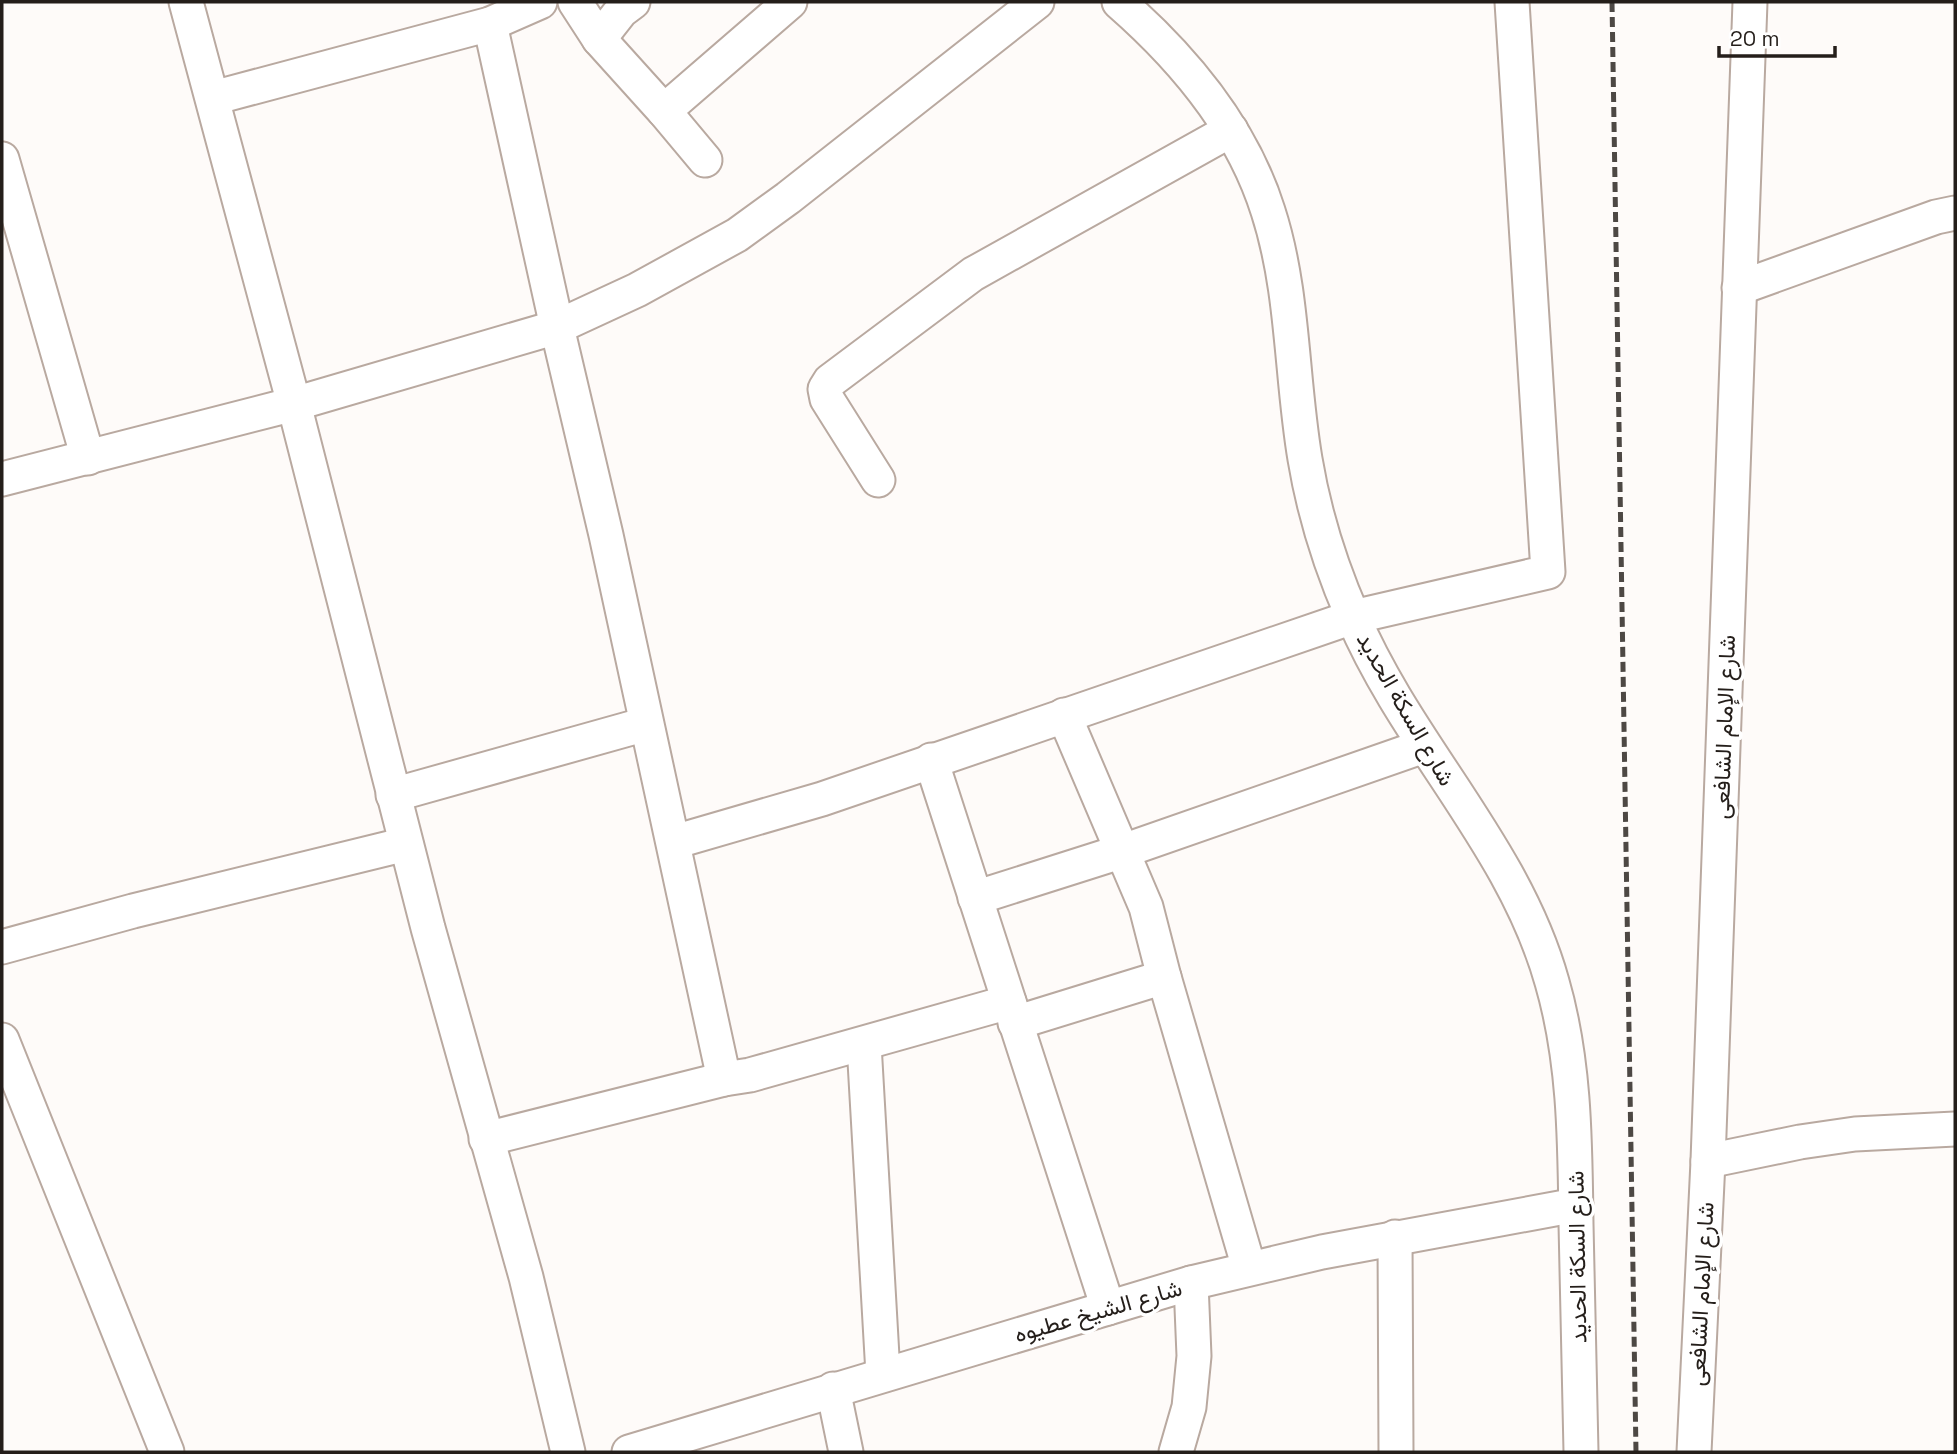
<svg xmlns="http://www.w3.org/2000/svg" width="1957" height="1454" font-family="'Space Grotesk',Vazirmatn,sans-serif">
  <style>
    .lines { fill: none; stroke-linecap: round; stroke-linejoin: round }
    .street-casing { stroke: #b9a9a0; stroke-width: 37 }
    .street { stroke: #fff; stroke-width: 33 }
    .rail { stroke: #4d4844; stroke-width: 5; stroke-dasharray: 10 5; stroke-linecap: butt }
    .labels { text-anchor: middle; stroke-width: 7; stroke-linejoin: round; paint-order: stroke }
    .street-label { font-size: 23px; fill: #241e1a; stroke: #fff }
  </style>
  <rect width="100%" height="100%" fill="#fefbf9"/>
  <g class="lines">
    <defs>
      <g id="street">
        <polyline points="186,2 294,404 428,928 526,1277 568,1452"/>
        <polyline points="575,2 599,39 621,11 633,2"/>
        <path d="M1119,2C1183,58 1242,128 1268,211C1294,291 1291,377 1305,459C1314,513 1331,567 1353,617C1408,746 1514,846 1552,982C1575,1061 1575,1143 1576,1224C1578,1300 1579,1376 1581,1452"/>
        <polyline points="490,24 557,327 606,535 724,1079 750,1075 1009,1002"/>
        <polyline points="599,39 664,111 705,160"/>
        <polyline points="213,98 490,24 540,2"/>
        <polyline points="664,111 790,2"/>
        <polyline points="2,159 88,458"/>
        <polyline points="1739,288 1936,217 1955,213"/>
        <polyline points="2,479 294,404 557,327 637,290 737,235 788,198 1037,2"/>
        <polyline points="878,480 827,399 825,389 830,381 973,274 1231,130"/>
        <polyline points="1064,715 1146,907 1164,977 1249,1268"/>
        <polyline points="931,760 1108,1308"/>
        <polyline points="393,795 646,724"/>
        <polyline points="674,842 822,799 1353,617 1548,572 1512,2"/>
        <polyline points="975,898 1123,851 1424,746"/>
        <polyline points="2,947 133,911 406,844"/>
        <polyline points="1015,1023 1164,977"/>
        <polyline points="2,1040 167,1452"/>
        <polyline points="864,1044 883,1374"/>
        <polyline points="486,1139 724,1079"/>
        <polyline points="1708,1161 1800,1142 1855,1134 1955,1129"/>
        <polyline points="1395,1237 1396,1452"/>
        <polyline points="833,1389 846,1452"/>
        <polyline points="629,1452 1191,1283 1322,1252 1576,1205"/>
        <polyline points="1176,1452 1189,1407 1194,1356 1191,1283"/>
        <polyline points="1694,1452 1708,1161 1750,2"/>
      </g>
    </defs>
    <!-- street casing -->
    <use href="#street" class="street-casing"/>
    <!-- street -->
    <use href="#street" class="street"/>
    <!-- rail -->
    <polyline class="rail" points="1612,2 1636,1452"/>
  </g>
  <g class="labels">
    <!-- street labels -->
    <g class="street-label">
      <text transform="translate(1406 709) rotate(60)" y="8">شارع السكة الحديد</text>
      <text transform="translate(1724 727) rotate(-88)" y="8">شارع الإمام الشافعى</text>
      <text transform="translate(1577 1257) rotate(-91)" y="8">شارع السكة الحديد</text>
      <text transform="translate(1701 1294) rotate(-87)" y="8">شارع الإمام الشافعى</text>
      <text transform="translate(1098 1311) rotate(-16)" y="8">شارع الشيخ عطيوه</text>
    </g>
  </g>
  <!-- border -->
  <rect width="1957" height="1454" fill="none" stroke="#241e1a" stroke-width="7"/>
  <!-- scale -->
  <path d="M1719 46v10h116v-10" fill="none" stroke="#241e1a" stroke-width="3.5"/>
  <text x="1730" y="46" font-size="21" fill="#241e1a" stroke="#ffffff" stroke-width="5" paint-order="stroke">20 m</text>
</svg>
